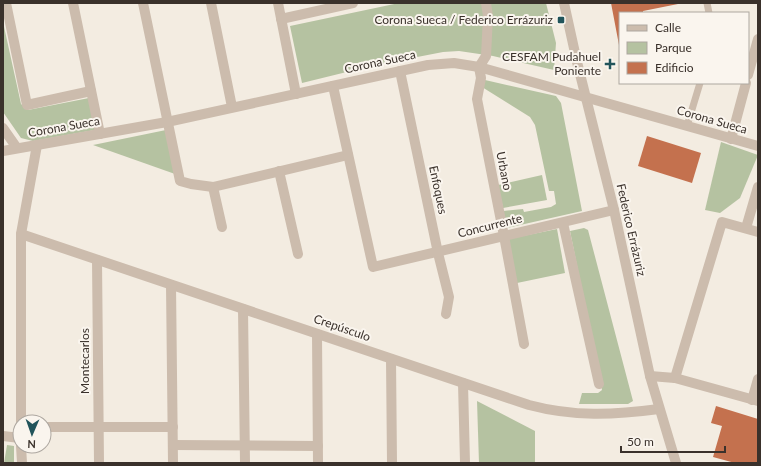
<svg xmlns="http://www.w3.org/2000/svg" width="761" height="466" font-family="Lato,sans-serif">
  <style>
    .green { fill: #b5c2a1 }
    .building { fill: #c4714e }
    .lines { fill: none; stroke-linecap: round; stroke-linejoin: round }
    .service { stroke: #ccbcad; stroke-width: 7 }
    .minor { stroke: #ccbcad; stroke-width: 10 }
    .tertiary { stroke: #ccbcad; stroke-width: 10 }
    .poi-dot { fill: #21545b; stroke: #faf5ee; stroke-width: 1.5 }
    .labels { text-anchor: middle; stroke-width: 4; stroke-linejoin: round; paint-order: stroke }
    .poi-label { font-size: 12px; fill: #3a312b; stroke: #faf5ee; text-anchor: end }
    .street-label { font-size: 12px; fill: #3a312b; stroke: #faf5ee }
  </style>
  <rect width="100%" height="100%" fill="#f3ece1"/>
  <!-- green -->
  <g class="green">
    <polygon points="399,3 546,3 556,43 554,70 493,56 459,51 443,52 371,66 302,83 290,26"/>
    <polygon points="3,22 21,104 28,110 89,98 95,130 33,141 21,138 3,112"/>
    <polygon points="485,80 556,96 561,103 582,211 507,228 503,211 523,209 524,212 551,207 556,204 554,191 549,191 535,125 530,117 482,87"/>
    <polygon points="166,130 175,174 93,145"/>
    <polygon points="721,142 758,155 740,198 720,213 705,210"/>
    <polygon points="542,175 547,200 503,208 498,185"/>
    <polygon points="584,228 588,230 633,401 628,404 579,404 582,393 598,393 602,390 570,231"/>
    <polygon points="557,229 565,273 517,283 508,239"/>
    <polygon points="477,401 535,431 535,463 479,463"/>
    <polygon points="7,445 14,446 14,463 4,463"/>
  </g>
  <!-- building -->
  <g class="building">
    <polygon points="611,3 677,3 678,4 643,11 643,13 620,13 619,45"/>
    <polygon points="647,136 701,153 692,183 638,166"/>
    <polygon points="716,406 758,419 758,463 735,463 713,457 722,426 711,423"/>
  </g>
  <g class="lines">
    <!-- service -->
    <g class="service">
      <polyline points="707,3 709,13"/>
      <polyline points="687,126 700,83"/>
    </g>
    <!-- minor -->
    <g class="minor">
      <polyline points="6,3 27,105 91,91"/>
      <polyline points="73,3 100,134"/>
      <polyline points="143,3 180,181 191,184 213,187 348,155"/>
      <polyline points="211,3 232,107"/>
      <polyline points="278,3 296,94"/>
      <polyline points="486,3 488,16 486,56 479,67 481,78 477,99 504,236 524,344"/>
      <polyline points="281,19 353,3"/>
      <polyline points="400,71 438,253 449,297 446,314"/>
      <polyline points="748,75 758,39"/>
      <polyline points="333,86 373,267 614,210"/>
      <polyline points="3,128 17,148"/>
      <polyline points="731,139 746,83"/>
      <polyline points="279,171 298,254"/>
      <polyline points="213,187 222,227"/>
      <polyline points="563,223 599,384"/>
      <polyline points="746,228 758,187"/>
      <path d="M21,234L529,405C574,417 614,415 659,409"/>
      <polyline points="97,260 99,463"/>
      <polyline points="171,285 173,463"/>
      <polyline points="243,309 245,463"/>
      <polyline points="317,334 318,463"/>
      <polyline points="391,359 392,463"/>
      <polyline points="650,376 675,378 758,401"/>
      <polyline points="675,378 722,222 758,232"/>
      <polyline points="463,383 465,463"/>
      <polyline points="752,400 758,379"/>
      <polyline points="21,422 21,234 37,145"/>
      <polyline points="44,427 173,427"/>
      <polyline points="3,436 20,438"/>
      <polyline points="173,445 318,446"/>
      <polyline points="21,446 22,463"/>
    </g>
    <!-- tertiary -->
    <g class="tertiary">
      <polyline points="564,3 577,62 614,210 650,376 676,463"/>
      <polyline points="3,151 167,122 428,65 454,63 479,67 758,146"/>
    </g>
  </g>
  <!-- markers -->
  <g class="poi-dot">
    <rect x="557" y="16" width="8" height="8" rx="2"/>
    <path d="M608 58h4v4h4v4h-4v4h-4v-4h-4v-4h4z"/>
  </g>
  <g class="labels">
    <!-- poi labels -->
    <g class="poi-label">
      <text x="553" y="24">Corona Sueca / Federico Errázuriz</text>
      <text x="601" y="61">CESFAM Pudahuel<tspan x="601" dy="14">Poniente</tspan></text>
    </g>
    <!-- street labels -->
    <g class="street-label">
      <text transform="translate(380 62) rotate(-12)" y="4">Corona Sueca</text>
      <text transform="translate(712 120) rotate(16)" y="4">Corona Sueca</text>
      <text transform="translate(64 127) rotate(-10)" y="4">Corona Sueca</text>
      <text transform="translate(504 171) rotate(79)" y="4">Urbano</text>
      <text transform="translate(438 190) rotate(78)" y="4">Enfoques</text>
      <text transform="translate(490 226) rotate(-14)" y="4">Concurrente</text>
      <text transform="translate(631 230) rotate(77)" y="4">Federico Errázuriz</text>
      <text transform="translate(342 328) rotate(19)" y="4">Crepúsculo</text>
      <text transform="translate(85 361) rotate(-90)" y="4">Montecarlos</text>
    </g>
  </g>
  <!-- border -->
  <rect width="761" height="466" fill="none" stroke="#3a312b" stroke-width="8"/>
  <!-- legend -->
  <rect x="619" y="12" width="130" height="72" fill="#faf5ee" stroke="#ada7a0"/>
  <rect x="627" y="25" width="20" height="6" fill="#ccbcad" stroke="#ada7a0"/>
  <text x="655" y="32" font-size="12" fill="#3a312b">Calle</text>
  <rect x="627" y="42" width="20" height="12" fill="#b5c2a1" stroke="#ada7a0"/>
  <text x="655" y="52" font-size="12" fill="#3a312b">Parque</text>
  <rect x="627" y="62" width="20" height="12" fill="#c4714e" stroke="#ada7a0"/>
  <text x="655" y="72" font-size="12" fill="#3a312b">Edificio</text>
  <!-- north arrow -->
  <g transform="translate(32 434) rotate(182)"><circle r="19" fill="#faf5ee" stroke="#ada7a0"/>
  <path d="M0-3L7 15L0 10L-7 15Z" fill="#21545b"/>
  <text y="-6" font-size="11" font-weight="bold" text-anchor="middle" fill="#3a312b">N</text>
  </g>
  <!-- scale -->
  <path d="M621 446v6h104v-6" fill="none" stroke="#3a312b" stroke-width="2"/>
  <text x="627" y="446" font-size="12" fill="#3a312b" stroke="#faf5ee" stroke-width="3" paint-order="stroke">50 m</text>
</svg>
